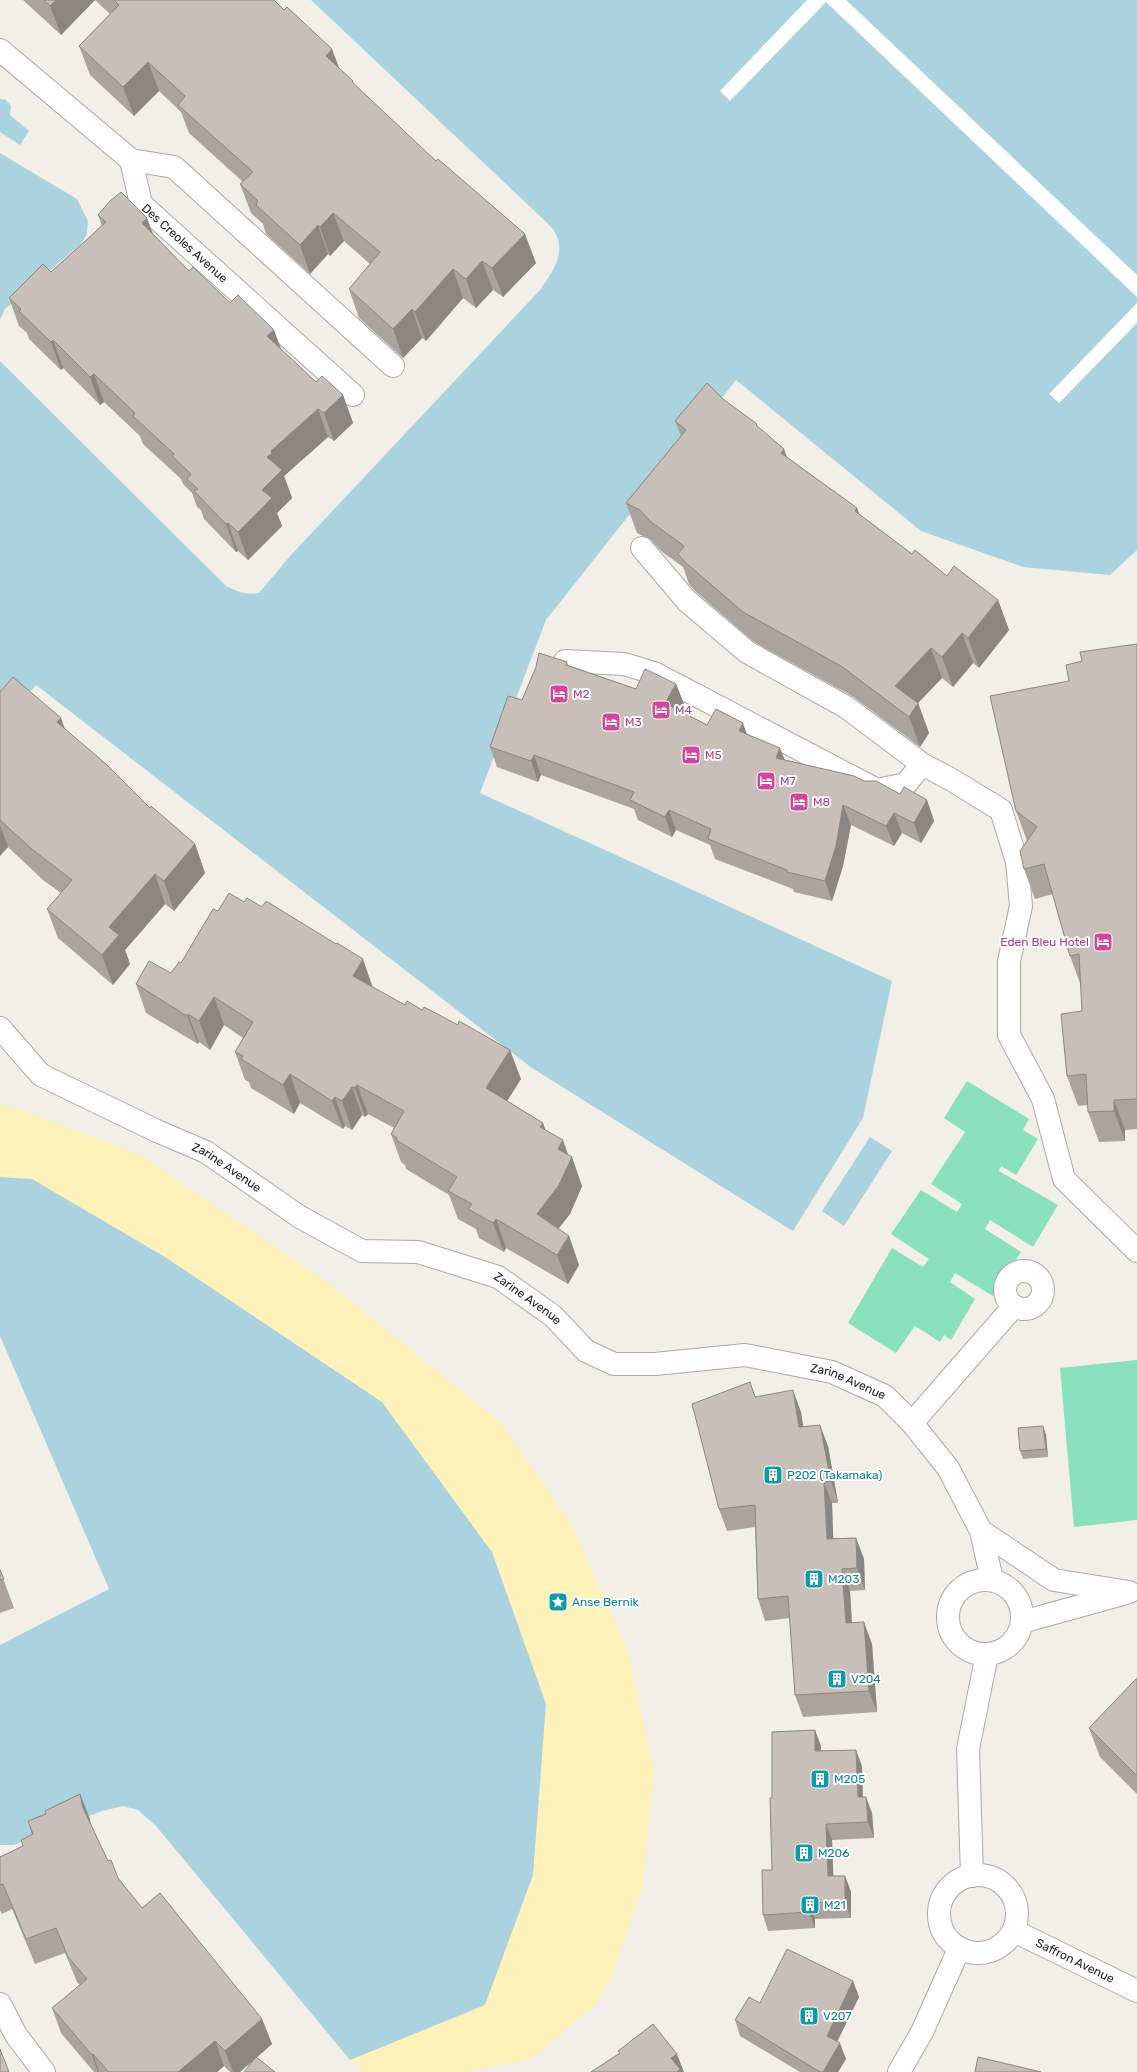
<svg xmlns="http://www.w3.org/2000/svg" width="1137" height="2072" font-family="Rubik,sans-serif">
  <style>
    .sand { fill: #fff1ba }
    .pitch { fill: #88e0be }
    .water { fill: #aad3df }
    .pier { fill: #fff }
    .lines { fill: none; stroke-linecap: round; stroke-linejoin: round }
    .minor-casing { stroke: #a9a9a9; stroke-width: 24 }
    .minor { stroke: #fff; stroke-width: 22 }
    .wall { fill: #aba49e }
    .shaded-wall { fill: #8b8681 }
    .building { fill: #c7bfb8; stroke: #8b8681 }
    .labels { text-anchor: middle; stroke-width: 4; stroke-linejoin: round; paint-order: stroke }
    .street-label { font-size: 12px; fill: #222; stroke: #fff }
    .hotel-label { font-size: 12px; fill: #b23c85; stroke: #fff; text-anchor: start }
    .culture-label { font-size: 12px; fill: #0d838f; stroke: #fff; text-anchor: start }
  </style>
  <rect width="100%" height="100%" fill="#f2efe9"/>
  <!-- sand -->
  <polygon class="sand" points="0,1105 7,1105 139,1154 331,1285 502,1424 573,1527 628,1652 654,1770 643,1887 612,1976 595,2005 532,2059 464,2072 363,2072 350,2060 485,2005 382,1402 165,1257 32,1179 0,1177"/>
  <!-- pitch -->
  <g class="pitch">
    <polygon points="967,1081 1029,1119 1023,1130 1038,1139 1016,1175 1001,1166 999,1171 1058,1205 1033,1247 990,1220 985,1229 1021,1252 993,1296 955,1273 950,1282 975,1299 951,1340 944,1335 940,1342 915,1326 896,1353 848,1323 892,1248 923,1267 929,1259 891,1234 921,1190 957,1212 962,1204 931,1184 965,1132 944,1118"/>
    <polygon points="1137,1360 1137,1520 1074,1527 1060,1368"/>
  </g>
  <!-- water -->
  <g class="water">
    <path d="M311,0H1137V550L1110,575L1023,567L921,531L736,380L546,620L480,793L892,981L863,1118L793,1231L532,1068L36,685L0,725V361L226,586C238,592 246,595 259,593L291,555L540,290C551,274 567,254 555,232C552,227 546,222 542,218Z"/>
    <polygon points="0,99 6,100 11,106 10,115 29,131 20,145 0,132"/>
    <polygon points="0,153 77,199 88,221 87,234 81,244 5,309 0,320"/>
    <polygon points="870,1137 892,1151 844,1226 822,1211"/>
    <polygon points="0,1177 32,1179 165,1257 382,1402 492,1552 546,1704 533,1875 485,2005 350,2060 156,1826 138,1810 123,1806 102,1811 14,1845 0,1845 0,1645 109,1589 0,1336"/>
  </g>
  <!-- pier -->
  <g class="pier">
    <polygon points="807,0 846,0 1137,275 1137,297 826,2 730,101 720,91"/>
    <polygon points="1137,303 1137,323 1059,403 1049,394"/>
  </g>
  <g class="lines">
    <defs>
      <g id="minor">
        <path id="s1" d="M0,50L131,160L141,204L353,395"/>
        <polyline points="131,160 174,167 393,366"/>
        <polyline points="642,548 687,601 747,652 846,707 922,764 952,780 1001,810 1017,862 1021,906 1009,961 1009,1035 1043,1099 1064,1179 1137,1251"/>
        <polyline points="565,661 624,664 654,673 877,790 906,784 922,764"/>
        <path id="s2" d="M0,1028L41,1075L157,1131L206,1152L300,1217L362,1251L418,1252L498,1277L553,1316L586,1351L614,1364H655L745,1355L832,1372L885,1396L912,1423L948,1468L981,1531L992,1580"/>
        <circle cx="1024" cy="1290" r="19"/>
        <polyline points="912,1423 1014,1306"/>
        <polyline points="981,1531 1054,1580 1129,1592"/>
        <circle cx="985" cy="1617" r="37"/>
        <polyline points="1022,1622 1123,1594"/>
        <circle cx="978" cy="1914" r="39"/>
        <polyline points="972,1876 968,1749 987,1654"/>
        <path id="s3" d="M1014,1931L1137,1991"/>
        <polyline points="0,2004 16,2035 44,2072"/>
        <polyline points="899,2072 922,2032 959,1949"/>
      </g>
    </defs>
    <!-- minor casing -->
    <use href="#minor" class="minor-casing"/>
    <!-- minor -->
    <use href="#minor" class="minor"/>
  </g>
  <!-- wall -->
  <g class="wall">
    <polygon points="23,0 274,0 339,68 353,81 354,85 536,263 503,297 493,290 476,308 463,298 426,341 422,338 403,358 359,318 349,289 370,264 344,241 330,256 328,254 310,274 266,234 263,224 251,213 240,184 243,182 189,133 181,112 159,91 134,116 90,75 79,46 110,14 95,0 61,35"/>
    <polygon points="98,215 154,235 189,271 230,303 274,330 281,349 316,382 343,395 353,423 334,441 328,437 284,476 292,498 277,513 282,526 248,560 238,551 236,552 204,519 201,510 197,507 192,493 183,484 181,479 143,444 140,436 104,402 100,405 63,368 61,370 29,339 27,333 19,326 9,298 51,272 102,226"/>
    <polygon points="723,399 758,427 787,457 857,508 859,514 912,554 947,576 998,600 1009,630 979,668 973,663 953,687 942,678 918,703 929,733 920,747 852,696 754,642 696,592 689,584 683,567 661,551 651,540 637,533 626,503 681,436 675,421"/>
    <polygon points="1137,644 1137,1129 1125,1130 1125,1141 1099,1142 1088,1112 1088,1105 1078,1106 1067,1076 1082,1011 1081,986 1070,956 1053,894 1035,899 1024,869 1027,841 1016,811 1069,681 1082,661"/>
    <polygon points="567,662 568,665 636,689 676,684 684,704 680,711 707,725 747,735 785,760 864,781 900,794 927,800 934,821 921,843 902,833 894,846 851,825 843,866 832,901 794,892 793,889 715,859 710,845 676,830 672,837 638,820 634,809 541,775 538,782 497,767 490,747 522,700"/>
    <polygon points="0,692 64,729 150,808 195,844 205,873 174,911 165,904 125,950 130,964 113,985 58,938 47,909 61,893 43,880 8,847 0,856"/>
    <polygon points="181,963 373,987 521,1079 507,1101 543,1123 545,1130 568,1155 582,1186 570,1214 558,1229 569,1236 579,1265 568,1284 506,1248 504,1252 479,1238 476,1229 458,1219 449,1195 406,1169 405,1165 401,1162 391,1134 394,1128 368,1114 365,1117 362,1115 352,1130 345,1126 343,1129 300,1103 294,1114 251,1088 249,1082 245,1080 235,1052 243,1038 224,1025 210,1050 199,1042 198,1044 146,1013 136,984 171,973"/>
    <polygon points="756,1397 801,1412 803,1426 828,1446 838,1503 832,1503 833,1538 856,1538 864,1559 865,1590 850,1591 852,1623 872,1644 877,1712 803,1717 795,1695 790,1618 765,1621 758,1599 755,1527 727,1531 719,1509"/>
    <polygon points="1043,1426 1046,1435 1048,1457 1023,1459 1020,1451"/>
    <polygon points="0,1570 14,1608 0,1613"/>
    <polygon points="1137,1678 1137,1794 1100,1757 1089,1728"/>
    <polygon points="821,1746 821,1750 862,1766 863,1797 872,1813 874,1838 832,1840 833,1876 845,1876 851,1892 851,1918 815,1919 815,1928 768,1931 763,1915 772,1870 772,1798"/>
    <polygon points="90,1819 90,1823 108,1861 118,1878 142,1908 262,2019 272,2044 240,2072 230,2072 224,2066 217,2072 94,2072 61,2033 52,2008 80,1985 77,1982 65,1953 35,1964 12,1909 2,1914 0,1910 0,1857 23,1846 32,1835 28,1821"/>
    <polygon points="853,1981 859,1997 837,2042 846,2059 838,2072 800,2072 740,2036 735,2020 760,2003"/>
  </g>
  <!-- shaded-wall -->
  <g class="shaded-wall">
    <polygon points="56,0 95,0 61,35 50,6"/>
    <polygon points="332,49 343,78 326,56"/>
    <polygon points="148,62 159,91 134,116 123,87"/>
    <polygon points="333,213 344,241 330,256 320,227"/>
    <polygon points="147,218 157,245 142,223"/>
    <polygon points="318,225 328,254 310,274 300,245"/>
    <polygon points="525,234 536,263 503,297 492,268"/>
    <polygon points="482,261 493,290 476,308 466,279"/>
    <polygon points="453,269 463,298 426,341 415,312"/>
    <polygon points="412,309 422,338 403,358 393,329"/>
    <polygon points="274,330 284,358 267,336"/>
    <polygon points="53,340 63,368 61,370 51,342"/>
    <polygon points="94,374 104,402 100,405 90,377"/>
    <polygon points="343,395 353,423 334,441 324,413"/>
    <polygon points="318,409 328,437 284,476 292,498 277,513 282,526 248,560 238,532 262,490 267,457 271,451"/>
    <polygon points="784,449 795,479 781,453"/>
    <polygon points="857,508 868,538 855,511"/>
    <polygon points="228,523 238,551 236,552 226,524"/>
    <polygon points="998,600 1009,630 979,668 968,638"/>
    <polygon points="962,633 973,663 953,687 942,657"/>
    <polygon points="931,648 942,678 918,703 929,733 920,747 909,717 895,686"/>
    <polygon points="676,684 684,704 672,724 665,703"/>
    <polygon points="61,718 71,747 57,722"/>
    <polygon points="743,723 750,743 739,731"/>
    <polygon points="780,748 788,768 776,758"/>
    <polygon points="534,755 541,775 538,782 531,761"/>
    <polygon points="927,800 934,821 921,843 914,823"/>
    <polygon points="843,805 851,825 843,866 832,901 825,881"/>
    <polygon points="669,810 676,830 672,837 665,817"/>
    <polygon points="894,813 902,833 894,846 886,826"/>
    <polygon points="0,825 8,847 0,856"/>
    <polygon points="195,844 205,873 174,911 164,881"/>
    <polygon points="155,874 165,904 125,950 130,964 113,985 102,955 109,927"/>
    <polygon points="363,959 373,988 353,976"/>
    <polygon points="214,997 224,1025 210,1050 199,1021"/>
    <polygon points="188,1014 199,1042 198,1044 187,1016"/>
    <polygon points="510,1050 521,1079 497,1117 486,1088"/>
    <polygon points="290,1074 300,1103 294,1114 283,1085"/>
    <polygon points="357,1085 368,1114 365,1117 355,1088"/>
    <polygon points="352,1087 362,1115 352,1130 342,1101"/>
    <polygon points="335,1097 345,1126 343,1129 332,1101"/>
    <polygon points="1114,1100 1125,1130 1125,1141 1114,1111"/>
    <polygon points="543,1123 553,1151 540,1127"/>
    <polygon points="563,1140 570,1160 572,1157 582,1186 570,1214 548,1242 537,1214 558,1149"/>
    <polygon points="496,1219 506,1248 504,1252 493,1223"/>
    <polygon points="569,1236 579,1265 568,1284 557,1255"/>
    <polygon points="793,1390 801,1412 806,1448 799,1427"/>
    <polygon points="820,1425 828,1446 838,1503 831,1481"/>
    <polygon points="1043,1426 1046,1435 1048,1457 1046,1449"/>
    <polygon points="824,1482 832,1503 834,1560 827,1539"/>
    <polygon points="856,1538 864,1559 865,1590 857,1568"/>
    <polygon points="842,1569 850,1591 853,1645 846,1623"/>
    <polygon points="864,1622 872,1644 877,1712 869,1691"/>
    <polygon points="815,1730 821,1746 821,1767 815,1751"/>
    <polygon points="856,1750 862,1766 863,1813 858,1797"/>
    <polygon points="80,1794 90,1819 93,1833 83,1808"/>
    <polygon points="866,1797 872,1813 874,1838 868,1822"/>
    <polygon points="826,1824 832,1840 834,1892 828,1876"/>
    <polygon points="845,1876 851,1892 851,1918 845,1902"/>
    <polygon points="810,1903 815,1919 815,1928 809,1912"/>
    <polygon points="853,1981 859,1997 832,2052 827,2036"/>
    <polygon points="262,2019 272,2044 240,2072 233,2072 225,2051"/>
    <polygon points="215,2041 224,2066 217,2072 178,2072"/>
    <polygon points="840,2043 846,2059 838,2072 823,2072"/>
    <polygon points="93,2054 99,2072 98,2072 92,2055"/>
    <polygon points="677,2054 684,2072 676,2072 671,2058"/>
  </g>
  <!-- building -->
  <g class="building">
    <polygon points="44,0 56,0 50,6"/>
    <polygon points="114,0 274,0 284,10 287,7 332,49 326,56 353,81 352,82 436,161 438,159 525,234 492,268 482,261 466,279 453,269 415,312 412,309 393,329 349,289 380,252 333,213 320,227 318,225 300,245 256,205 258,201 240,184 253,172 178,105 185,96 148,62 123,87 79,46 119,5"/>
    <polygon points="121,192 147,218 142,223 189,271 193,267 230,303 238,295 274,330 267,336 316,382 322,376 343,395 324,413 318,409 271,451 272,453 267,457 282,470 262,490 272,498 238,532 228,523 226,524 194,491 198,489 187,479 191,474 172,456 174,454 133,416 135,413 94,374 90,377 53,340 51,342 19,311 21,309 9,298 43,264 51,272 106,222 98,215 110,201"/>
    <polygon points="707,383 723,399 757,424 756,425 784,449 781,453 857,508 855,511 912,554 915,550 947,576 954,566 998,600 968,638 962,633 942,657 931,648 895,686 918,703 909,717 841,666 743,612 685,562 678,554 684,546 650,521 640,510 626,503 686,430 675,421"/>
    <polygon points="1137,644 1137,1099 1114,1100 1114,1111 1088,1112 1086,1074 1067,1076 1061,1014 1082,1011 1079,954 1070,956 1044,864 1024,869 1020,851 1037,827 1016,811 990,696 1069,681 1066,665 1082,661 1080,652"/>
    <polygon points="539,653 567,662 566,665 636,689 645,669 676,684 665,703 707,725 716,709 743,723 739,731 780,748 776,758 854,776 864,781 876,781 900,794 904,787 927,800 914,823 894,813 886,826 843,805 836,846 825,881 787,872 787,870 708,839 711,829 669,810 665,817 630,800 634,792 534,755 531,761 490,747 508,696 522,700 536,667"/>
    <polygon points="13,677 61,718 57,722 106,764 150,808 151,806 195,844 164,881 155,874 109,927 119,935 102,955 47,909 72,880 33,850 0,820 0,692"/>
    <polygon points="229,893 244,902 247,898 262,907 266,901 336,944 337,943 363,959 353,976 405,1005 407,1001 422,1010 424,1007 458,1025 459,1021 510,1050 486,1088 543,1123 540,1127 563,1140 558,1149 572,1157 559,1185 537,1214 569,1236 557,1255 496,1219 493,1223 468,1209 472,1204 448,1191 457,1177 396,1140 397,1138 391,1134 404,1111 357,1085 355,1088 352,1087 342,1101 335,1097 332,1101 290,1074 283,1085 241,1059 243,1056 235,1052 253,1022 214,997 199,1021 188,1014 187,1016 136,984 149,961 171,973 179,962 181,963 213,909 218,911"/>
    <polygon points="750,1382 755,1397 793,1390 799,1427 820,1425 831,1481 824,1482 827,1539 856,1538 857,1568 842,1569 846,1623 864,1622 869,1691 795,1695 788,1596 758,1599 755,1505 719,1509 692,1404"/>
    <polygon points="1043,1426 1046,1449 1020,1451 1018,1428"/>
    <polygon points="0,1570 4,1579 0,1580"/>
    <polygon points="1137,1678 1137,1776 1089,1728"/>
    <polygon points="815,1730 815,1751 856,1750 858,1797 866,1797 868,1822 826,1824 828,1876 845,1876 845,1902 810,1903 809,1912 763,1915 762,1870 772,1870 770,1798 772,1798 772,1732"/>
    <polygon points="80,1794 83,1808 108,1861 111,1860 118,1878 142,1908 160,1893 262,2019 225,2051 215,2041 178,2072 109,2072 93,2054 92,2055 52,2008 87,1979 68,1957 56,1928 26,1939 3,1884 0,1885 0,1857 23,1846 21,1840 33,1834 28,1821 46,1814 45,1811"/>
    <polygon points="787,1949 853,1981 827,2036 840,2043 823,2072 820,2072 735,2020 749,1997 760,2003"/>
    <polygon points="653,2024 677,2054 671,2058 680,2069 677,2072 591,2072 620,2053 618,2051"/>
    <polygon points="0,2049 9,2072 0,2072"/>
    <polygon points="256,2057 275,2072 244,2072"/>
    <polygon points="978,2057 1041,2072 975,2072"/>
  </g>
  <!-- icons -->
  <defs>
    <symbol id="hotel-square" viewBox="-11 -11 22 22"><rect x="-9" y="-9" width="18" height="18" rx="4" fill="#d1479c" stroke="#fff"/><path d="M-6-4.5h1.5V1H6V5H4.5V3h-9V5H-6ZM-4 0a1.8 1.8 0 1 1 3.6 0ZM.5 0V-2.5h3Q6-2.5 6 0Z" fill="#fff"/></symbol>
    <symbol id="building-square" viewBox="-11 -11 22 22"><rect x="-9" y="-9" width="18" height="18" rx="4" fill="#0f9aa8" stroke="#fff"/><path d="M-4-6H4V6H1V3H-1V6H-4ZM-2.5-4.3h1.7v1.8h-1.7ZM.8-4.3h1.7v1.8H.8ZM-2.5-1h1.7V.8h-1.7ZM.8-1h1.7V.8H.8Z" fill="#fff"/></symbol>
    <symbol id="sight-square" viewBox="-11 -11 22 22"><rect x="-9" y="-9" width="18" height="18" rx="4" fill="#0f9aa8" stroke="#fff"/><path d="M0-6L1.8-2.2L6-1.7L2.9 1.2L3.7 5.4L0 3.3L-3.7 5.4L-2.9 1.2L-6-1.7L-1.8-2.2Z" fill="#fff"/></symbol>
  </defs>
  <g fill-rule="evenodd">
    <use href="#hotel-square" x="548" y="683" width="22" height="22"/>
    <use href="#hotel-square" x="650" y="699" width="22" height="22"/>
    <use href="#hotel-square" x="600" y="711" width="22" height="22"/>
    <use href="#hotel-square" x="680" y="744" width="22" height="22"/>
    <use href="#hotel-square" x="755" y="770" width="22" height="22"/>
    <use href="#hotel-square" x="788" y="791" width="22" height="22"/>
    <use href="#hotel-square" x="1092" y="931" width="22" height="22"/>
    <use href="#building-square" x="762" y="1464" width="22" height="22"/>
    <use href="#building-square" x="803" y="1568" width="22" height="22"/>
    <use href="#sight-square" x="547" y="1591" width="22" height="22"/>
    <use href="#building-square" x="826" y="1668" width="22" height="22"/>
    <use href="#building-square" x="809" y="1768" width="22" height="22"/>
    <use href="#building-square" x="793" y="1842" width="22" height="22"/>
    <use href="#building-square" x="799" y="1894" width="22" height="22"/>
    <use href="#building-square" x="798" y="2005" width="22" height="22"/>
  </g>
  <g class="labels">
    <!-- street labels -->
    <g class="street-label">
      <text dy="4" stroke="none"><textPath href="#s1" startOffset="275">Des Creoles Avenue</textPath></text>
      <text dy="4" stroke="none"><textPath href="#s2" startOffset="270">Zarine Avenue</textPath></text>
      <text dy="4" stroke="none"><textPath href="#s2" startOffset="606">Zarine Avenue</textPath></text>
      <text dy="4" stroke="none"><textPath href="#s2" startOffset="954">Zarine Avenue</textPath></text>
      <text dy="4" stroke="none"><textPath href="#s3" startOffset="68">Saffron Avenue</textPath></text>
    </g>
    <!-- hotel labels -->
    <g class="hotel-label">
      <text x="573" y="698">M2</text>
      <text x="675" y="714">M4</text>
      <text x="625" y="726">M3</text>
      <text x="705" y="759">M5</text>
      <text x="780" y="785">M7</text>
      <text x="813" y="806">M8</text>
      <text x="1089" y="946" text-anchor="end">Eden Bleu Hotel</text>
    </g>
    <!-- culture labels -->
    <g class="culture-label">
      <text x="787" y="1479">P202 (Takamaka)</text>
      <text x="828" y="1583">M203</text>
      <text x="572" y="1606">Anse Bernik</text>
      <text x="851" y="1683">V204</text>
      <text x="834" y="1783">M205</text>
      <text x="818" y="1857">M206</text>
      <text x="824" y="1909">M21</text>
      <text x="823" y="2020">V207</text>
    </g>
  </g>
</svg>
